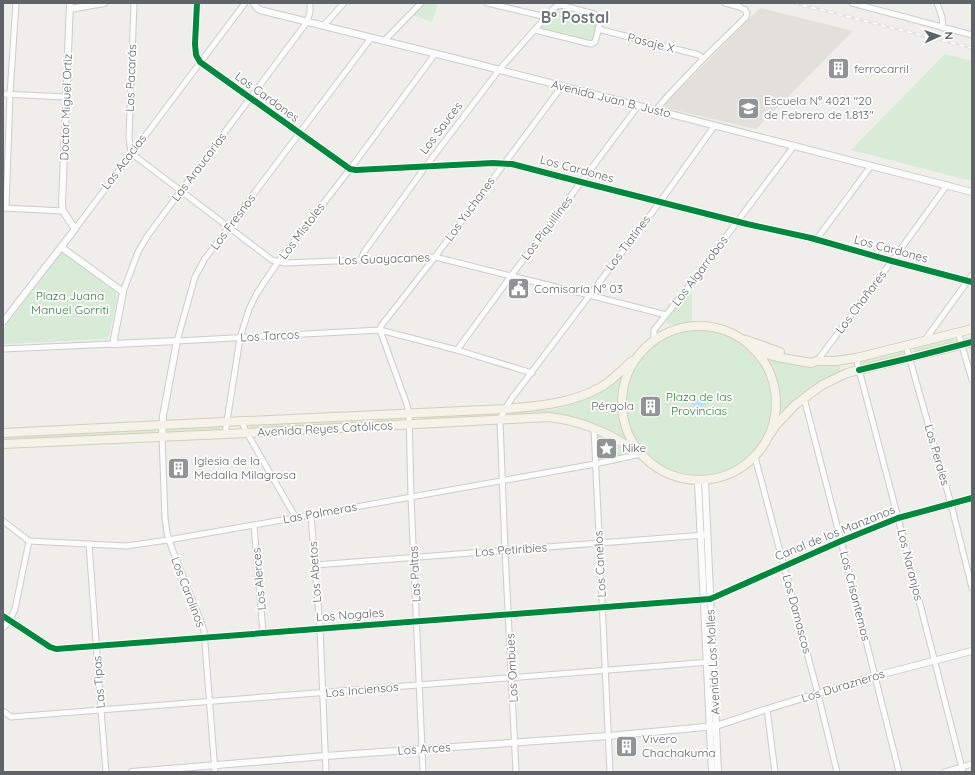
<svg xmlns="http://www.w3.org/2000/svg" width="975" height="775" font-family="Quicksand,sans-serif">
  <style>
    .education { fill: #e2e0da }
    .green { fill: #d8ebd6 }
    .water { fill: #bfe0f9 }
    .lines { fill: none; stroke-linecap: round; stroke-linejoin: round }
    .minor-casing { stroke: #cbcccc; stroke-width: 7 }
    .tertiary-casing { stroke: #cbcccc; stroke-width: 8 }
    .primary-casing { stroke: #d7ceb8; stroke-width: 10 }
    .minor { stroke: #fdfcfc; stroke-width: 5 }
    .tertiary { stroke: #fdfcfc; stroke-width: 6 }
    .primary { stroke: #f4f2e9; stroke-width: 8 }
    .rail-casing { stroke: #e4e4e4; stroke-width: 3 }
    .rail { stroke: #fff; stroke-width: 1.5; stroke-dasharray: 4.5; stroke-linecap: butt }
    .cycleway-casing { stroke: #fff; stroke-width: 8 }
    .cycleway { stroke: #00873e; stroke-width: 6 }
    .labels { text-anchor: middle; stroke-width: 3.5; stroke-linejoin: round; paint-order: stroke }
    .street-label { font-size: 12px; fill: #5f6368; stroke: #fff }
    .poi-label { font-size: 12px; fill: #5f6368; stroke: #fff; text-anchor: start }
    .park-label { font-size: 12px; fill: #348238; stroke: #fff }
    .district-label { font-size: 16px; font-weight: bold; fill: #70757a; stroke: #fff }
  </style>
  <rect width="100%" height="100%" fill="#efeeea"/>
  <!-- education -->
  <polygon class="education" points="760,8 853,31 756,129 666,108 665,104"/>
  <!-- green -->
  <g class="green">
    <polygon points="425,3 438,3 432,22 413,15"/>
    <polygon points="557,6 593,13 599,20 593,43 535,30"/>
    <polygon points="945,54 972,61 972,181 851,150"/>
    <polygon points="62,253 65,253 116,292 117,297 117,300 109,336 106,339 3,344 3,330 59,255"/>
    <polygon points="688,293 692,293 692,321 675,325 668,324 666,322 667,319"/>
    <circle cx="699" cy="404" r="74"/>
    <polygon points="953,337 955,343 915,353 914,348"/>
    <polygon points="904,350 905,355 862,366 861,361"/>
    <path d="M759,355L817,366L838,364L840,366V371L839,374L774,423C781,396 775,378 759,355Z"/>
    <path d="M625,373C623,383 621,392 620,402C619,417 625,432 632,445L596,427L512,416L511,411L556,409L583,400L604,390L619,379Z"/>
    <polygon points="495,411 495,417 420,421 420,415"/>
    <polygon points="402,415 402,421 250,430 250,424"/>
    <polygon points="220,424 220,430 167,433 166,427"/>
    <polygon points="156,427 156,433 3,442 3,436"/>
    <polygon points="597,433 631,452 632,453 599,461 597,460 596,435"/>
  </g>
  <!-- water -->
  <polygon class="water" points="695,397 699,399 703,397 703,401 707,404 703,406 703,411 699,409 696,411 695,407 691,405 695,402"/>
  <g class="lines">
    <defs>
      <g id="minor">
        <polyline points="134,3 129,137 131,153 272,260 285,263 435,257 511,276 589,295 666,315"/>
        <polyline points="197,3 195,44 196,55 200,62 350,169 356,170 493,163 512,164 581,182 747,224 811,238 892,261 972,282"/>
        <polyline points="487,3 542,16 545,18"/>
        <polyline points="852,3 972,35"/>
        <polyline points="937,3 942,17 943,28"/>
        <polyline points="323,26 344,3"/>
        <polyline points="598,29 699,55 703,59"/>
        <polyline points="371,38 204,260 195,277 177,341 380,330 457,350 532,373"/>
        <polyline points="384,41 421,3"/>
        <polyline points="3,94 66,97"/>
        <polyline points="656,110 666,98 703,59 746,17 747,13 745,10 740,7 725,3"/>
        <polyline points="4,208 63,211"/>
        <polyline points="6,208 10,94 16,3"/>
        <polyline points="75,229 245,3"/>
        <polyline points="816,240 871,166"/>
        <path d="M361,260L364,252L426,166L499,70L554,8L557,6L561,5L594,14C604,20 597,33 595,42L591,44L535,30"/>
        <polyline points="123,292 138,252 148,235 307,22 310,12 310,3"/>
        <polyline points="958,332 972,380"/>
        <polyline points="655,339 654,336 654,330 686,290 794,146"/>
        <polyline points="925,340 972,275"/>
        <polyline points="906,346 951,504 972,588"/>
        <polyline points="3,349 113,344"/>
        <polyline points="457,350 511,276 638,106"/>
        <polyline points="856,358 898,518 963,772"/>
        <polyline points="817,361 892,261 947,185"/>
        <polyline points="804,398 841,541 899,772"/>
        <polyline points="241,421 247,433 296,518"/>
        <polyline points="594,428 610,772"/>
        <polyline points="225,434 240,338 249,309 257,293 278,262 350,169 435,54"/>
        <polyline points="162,436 165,518 167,533 171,546 200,619 204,631 215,772"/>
        <polyline points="755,457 818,694 837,772"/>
        <polyline points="311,515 320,628 326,772"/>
        <polyline points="3,521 29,541 126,546 168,540 311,515 595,464 641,454"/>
        <polyline points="254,525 263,633"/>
        <polyline points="89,544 101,710 106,772"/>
        <polyline points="315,565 704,535"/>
        <polyline points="3,616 50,647 56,649 710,599 717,596 841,541 898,518 972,498"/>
        <polyline points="3,628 10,620 15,609 29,541"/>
        <polyline points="767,709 775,772"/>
        <polyline points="3,711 11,717 710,662"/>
        <polyline points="423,772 411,497 409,413 407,405 380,330 381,326 435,257 562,86"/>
        <polyline points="516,772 505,550 500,420 505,409 512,398 660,202 715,125"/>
        <polyline points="945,772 972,764"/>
      </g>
      <g id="tertiary">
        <polyline points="254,3 256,7 260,10 473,63 972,192"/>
        <polyline points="70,9 104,3"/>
        <polyline points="61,247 123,292 113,344 177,341 163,416 162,436"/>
        <polyline points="3,322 75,229 63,211 62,204 70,3"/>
        <polyline points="698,481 712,772"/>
        <polyline points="705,481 718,772"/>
        <polyline points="132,772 325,756 608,736 716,726 767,709 875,676 972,651"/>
      </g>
      <g id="primary">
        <circle cx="699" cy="403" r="77"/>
        <polyline points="746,340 780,352"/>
        <polyline points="753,349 767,354 777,357 811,363 817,361 836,361 856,358 972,329"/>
        <path d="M3,433L162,425L505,409C538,406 571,404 601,387C613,380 622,370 632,361"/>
        <polyline points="771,433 776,425 795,405 822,385 847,373 972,342"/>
        <path d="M3,444L247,433L549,417C566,419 585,424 600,431C614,437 626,445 639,452"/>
      </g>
    </defs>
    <!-- minor casing -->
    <use href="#minor" class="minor-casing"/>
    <!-- tertiary casing -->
    <use href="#tertiary" class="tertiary-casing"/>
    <!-- primary casing -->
    <use href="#primary" class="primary-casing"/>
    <!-- minor -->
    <use href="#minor" class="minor"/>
    <!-- tertiary -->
    <use href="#tertiary" class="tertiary"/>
    <!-- primary -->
    <use href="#primary" class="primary"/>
    <defs>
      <polyline id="rail" points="794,3 972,48"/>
    </defs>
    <!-- rail casing -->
    <use href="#rail" class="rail-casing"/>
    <!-- rail -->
    <use href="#rail" class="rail"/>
    <defs>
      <g id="cycleway">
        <polyline points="197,3 195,44 196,55 200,62 350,169 356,170 493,163 512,164 581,182 747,224 811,238 892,261 972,282"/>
        <polyline points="859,370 910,358 972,342"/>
        <polyline points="3,616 50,647 56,649 710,599 717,596 841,541 898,518 972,498"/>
      </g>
    </defs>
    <!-- cycleway casing -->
    <use href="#cycleway" class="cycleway-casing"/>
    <!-- cycleway -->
    <use href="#cycleway" class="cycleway"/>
  </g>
  <!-- icons -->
  <defs>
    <symbol id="building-square" viewBox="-11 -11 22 22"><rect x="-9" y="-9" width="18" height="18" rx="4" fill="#919496" stroke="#fff"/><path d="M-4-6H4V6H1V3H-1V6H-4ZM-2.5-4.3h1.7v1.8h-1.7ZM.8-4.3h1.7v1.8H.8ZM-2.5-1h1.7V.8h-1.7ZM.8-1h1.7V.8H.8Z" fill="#fff"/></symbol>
    <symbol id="school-square" viewBox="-11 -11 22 22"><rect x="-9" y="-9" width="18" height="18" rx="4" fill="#919496" stroke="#fff"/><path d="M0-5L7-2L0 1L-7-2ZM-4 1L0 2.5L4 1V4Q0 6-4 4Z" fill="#fff"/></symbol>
    <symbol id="civic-square" viewBox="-11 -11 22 22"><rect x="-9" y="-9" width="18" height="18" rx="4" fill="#919496" stroke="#fff"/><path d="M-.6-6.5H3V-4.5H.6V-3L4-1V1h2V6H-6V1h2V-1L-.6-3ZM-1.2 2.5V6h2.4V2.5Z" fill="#fff"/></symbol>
    <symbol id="sight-square" viewBox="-11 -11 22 22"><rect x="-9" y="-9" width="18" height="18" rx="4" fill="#919496" stroke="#fff"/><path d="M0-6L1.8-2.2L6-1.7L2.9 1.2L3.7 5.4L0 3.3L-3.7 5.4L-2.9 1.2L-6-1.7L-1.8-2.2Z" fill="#fff"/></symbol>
  </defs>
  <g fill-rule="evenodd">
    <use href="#building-square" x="826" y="56" width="25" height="25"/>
    <use href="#school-square" x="736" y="96" width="25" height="25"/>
    <use href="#civic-square" x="506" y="276" width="25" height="25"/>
    <use href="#building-square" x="638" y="394" width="25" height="25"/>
    <use href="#sight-square" x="594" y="436" width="25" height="25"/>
    <use href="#building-square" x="166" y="456" width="25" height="25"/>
    <use href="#building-square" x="614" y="734" width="25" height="25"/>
  </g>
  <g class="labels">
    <!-- street labels -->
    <g class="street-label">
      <text transform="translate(651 43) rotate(14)" y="4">Pasaje X</text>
      <text transform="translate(131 78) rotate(-88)" y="4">Los Pacarás</text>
      <text transform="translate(267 97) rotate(36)" y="4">Los Cardones</text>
      <text transform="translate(611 99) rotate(14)" y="4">Avenida Juan B. Justo</text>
      <text transform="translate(66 107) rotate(-88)" y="4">Doctor Miguel Ortiz</text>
      <text transform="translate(441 128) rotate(-53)" y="4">Los Sauces</text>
      <text transform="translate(124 162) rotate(-53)" y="4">Las Acacias</text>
      <text transform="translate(199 167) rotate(-53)" y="4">Las Araucarias</text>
      <text transform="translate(577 169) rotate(15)" y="4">Los Cardones</text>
      <text transform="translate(470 209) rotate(-54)" y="4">Los Yuchanes</text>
      <text transform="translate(233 222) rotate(-53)" y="4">Los Fresnos</text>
      <text transform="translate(547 228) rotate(-53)" y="4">Los Piquillines</text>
      <text transform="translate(302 231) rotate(-53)" y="4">Los Mistoles</text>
      <text transform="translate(628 243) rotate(-53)" y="4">Los Tiatines</text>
      <text transform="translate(891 249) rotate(15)" y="4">Los Cardones</text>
      <text transform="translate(384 259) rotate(-2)" y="4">Los Guayacanes</text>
      <text transform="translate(700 271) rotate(-53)" y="4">Los Algarrobos</text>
      <text transform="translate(861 302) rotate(-53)" y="4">Los Chañares</text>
      <text transform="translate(270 336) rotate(-3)" y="4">Los Tarcos</text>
      <text transform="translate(325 429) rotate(-3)" y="4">Avenida Reyes Católicos</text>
      <text transform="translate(937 455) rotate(74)" y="4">Los Perales</text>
      <text transform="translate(320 513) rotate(-10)" y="4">Las Palmeras</text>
      <text transform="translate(835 533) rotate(-22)" y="4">Canal de los Manzanos</text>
      <text transform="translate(511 550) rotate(-4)" y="4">Los Petiribíes</text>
      <text transform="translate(600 564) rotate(-93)" y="4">Los Canelos</text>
      <text transform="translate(910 565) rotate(76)" y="4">Los Naranjos</text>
      <text transform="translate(315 572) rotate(-94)" y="4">Los Abetos</text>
      <text transform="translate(415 574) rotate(-93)" y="4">Las Paltas</text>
      <text transform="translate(259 579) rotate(-95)" y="4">Los Alerces</text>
      <text transform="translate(188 592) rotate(69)" y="4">Los Carolinos</text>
      <text transform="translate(855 596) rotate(76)" y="4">Los Crisantemos</text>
      <text transform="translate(797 614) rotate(75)" y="4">Los Damascos</text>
      <text transform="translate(350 615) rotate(-4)" y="4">Los Nogales</text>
      <text transform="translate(713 662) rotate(-93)" y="4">Avenida Los Molles</text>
      <text transform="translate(512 668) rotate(-93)" y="4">Los Ombúes</text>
      <text transform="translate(99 682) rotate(-94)" y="4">Las Tipas</text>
      <text transform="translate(843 686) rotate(-17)" y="4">Los Durazneros</text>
      <text transform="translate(362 690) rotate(-5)" y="4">Los Inciensos</text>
      <text transform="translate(424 749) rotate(-4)" y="4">Los Arces</text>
    </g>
    <!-- poi labels -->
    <g class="poi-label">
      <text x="854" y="73">ferrocarril</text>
      <text x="764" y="105">Escuela N° 4021 "20<tspan x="764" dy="14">de Febrero de 1.813"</tspan></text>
      <text x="534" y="293">Comisaría Nº 03</text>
      <text x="634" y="410" text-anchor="end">Pérgola</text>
      <text x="622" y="452">Nike</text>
      <text x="194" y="465">Iglesia de la<tspan x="194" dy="14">Medalla Milagrosa</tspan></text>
      <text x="642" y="743">Vivero<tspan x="642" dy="14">Chachakuma</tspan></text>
    </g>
    <!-- park labels -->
    <g class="park-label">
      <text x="70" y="300">Plaza Juana<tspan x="70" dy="14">Manuel Gorriti</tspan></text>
      <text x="699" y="401">Plaza de las<tspan x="699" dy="14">Provincias</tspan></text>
    </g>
    <!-- district labels -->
    <g class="district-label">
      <text x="575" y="23">Bº Postal</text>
    </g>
  </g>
  <!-- border -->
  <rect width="975" height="775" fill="none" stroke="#5f6368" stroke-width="8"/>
  <!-- north arrow -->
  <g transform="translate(939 36) rotate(87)" stroke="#ffffff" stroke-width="3" paint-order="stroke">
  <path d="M0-3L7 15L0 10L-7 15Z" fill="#5f6368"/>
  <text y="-6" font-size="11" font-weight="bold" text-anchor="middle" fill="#5f6368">N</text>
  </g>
</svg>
